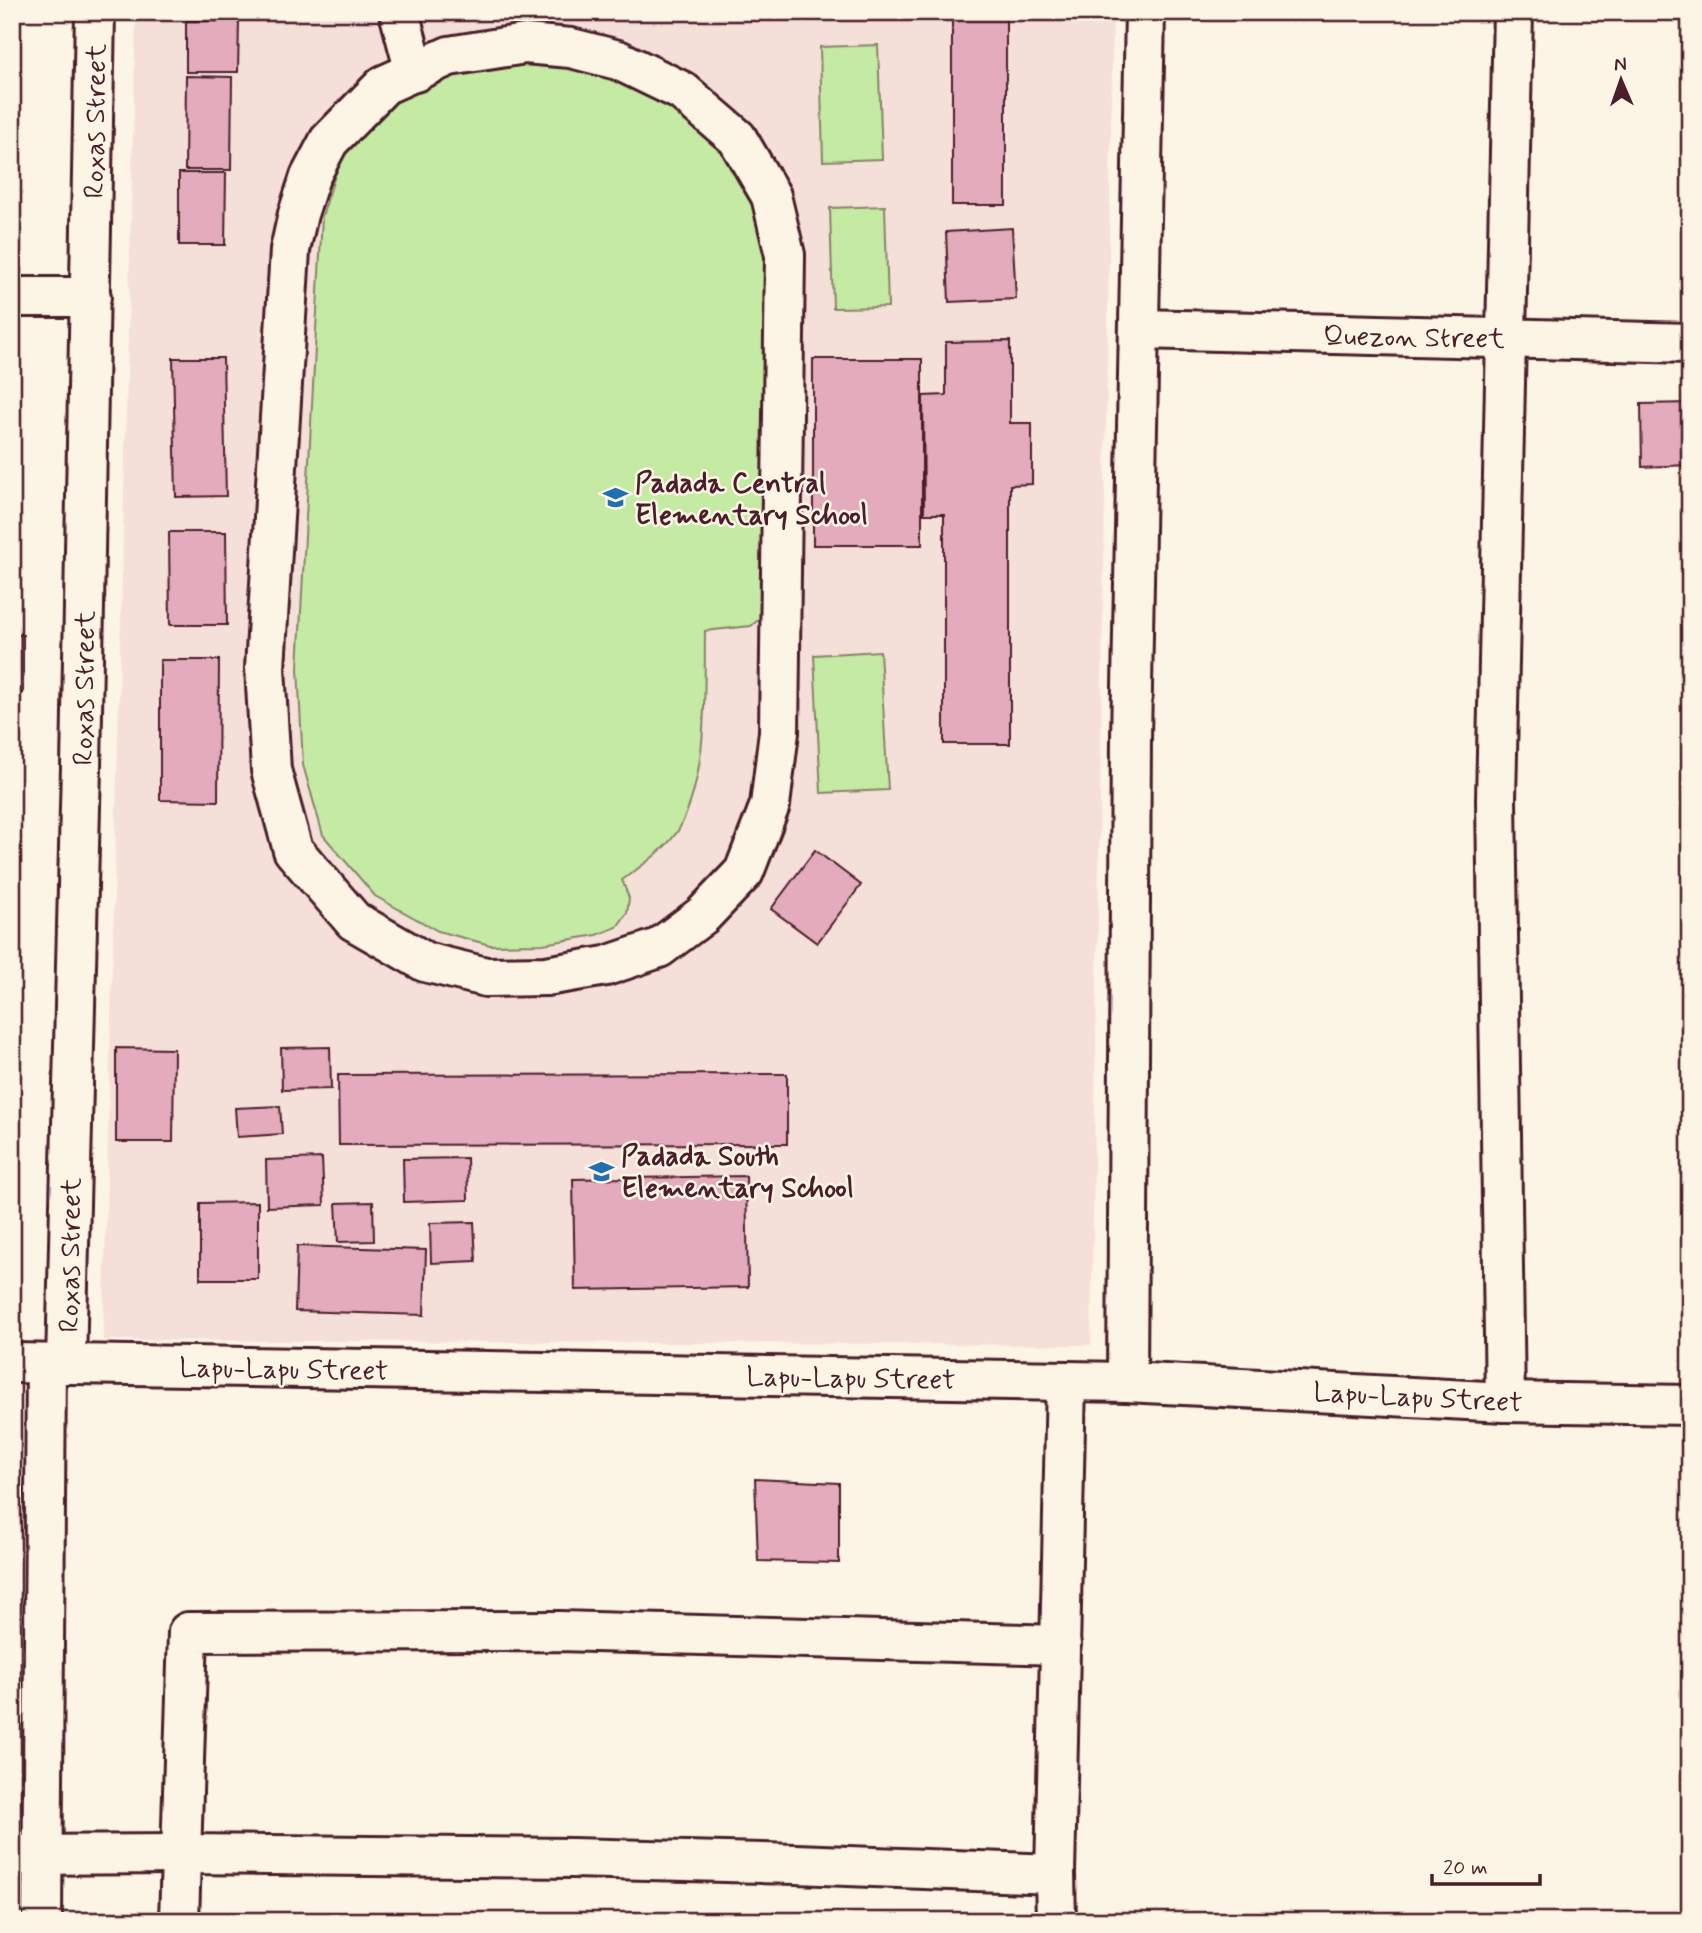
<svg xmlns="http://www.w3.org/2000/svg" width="1702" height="1933" font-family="Mynerve,sans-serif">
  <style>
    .built { fill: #f5dfd9 }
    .green { fill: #c4eaa4; stroke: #878468; stroke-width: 2 }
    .building { fill: #e4abbc; stroke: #4a1f2b; stroke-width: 2 }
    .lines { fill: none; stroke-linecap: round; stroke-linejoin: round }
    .minor-casing { stroke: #4a1f2b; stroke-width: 44 }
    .minor { stroke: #fcf5e5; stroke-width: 38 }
    .labels { text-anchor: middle; stroke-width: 5; stroke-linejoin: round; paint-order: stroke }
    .street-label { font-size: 28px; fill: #4a1f2b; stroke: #fcf5e5 }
    .poi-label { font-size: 28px; font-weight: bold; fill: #4a1f2b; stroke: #fcf5e5; text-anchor: start }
  </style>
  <rect width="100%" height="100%" fill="#fcf5e5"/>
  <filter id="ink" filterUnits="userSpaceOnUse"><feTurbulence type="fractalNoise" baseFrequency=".0143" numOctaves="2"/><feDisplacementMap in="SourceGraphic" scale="14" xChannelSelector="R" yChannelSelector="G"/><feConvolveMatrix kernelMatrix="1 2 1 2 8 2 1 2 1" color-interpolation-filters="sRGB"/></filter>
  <g filter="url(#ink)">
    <!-- built -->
    <polygon class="built" points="136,12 1113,12 1091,1345 103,1340"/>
    <!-- green -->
    <g class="green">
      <polygon points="878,45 882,159 823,161 820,47"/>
      <path d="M525,60C539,62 554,62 568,64C644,75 725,130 755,201C762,219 764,241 769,259L764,615L751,626L705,631C704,693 709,773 679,829C668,848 640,867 622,880L629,898L627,913L617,927L597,935L543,944L490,945L438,931L375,896L323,835L303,765L298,668L322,217L343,149L393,99L454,72Z"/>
      <polygon points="885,206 888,307 833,308 830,208"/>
      <polygon points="880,651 888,790 821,793 814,655"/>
    </g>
    <!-- building -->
    <g class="building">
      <polygon points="181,12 236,12 236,19 181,18"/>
      <rect x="952" y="12" width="54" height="193"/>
      <polygon points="186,21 239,21 238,72 186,72"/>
      <polygon points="186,76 232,77 231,170 185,170"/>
      <polygon points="179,173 226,173 225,245 179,245"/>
      <polygon points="1012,228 1016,299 949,302 946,232"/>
      <polygon points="1010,341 1010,423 1032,423 1032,484 1010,485 1010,744 944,744 944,514 924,514 923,396 946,395 946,342"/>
      <polygon points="173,358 223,358 226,496 176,497"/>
      <rect x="813" y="359" width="109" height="186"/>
      <polygon points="1690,403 1690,465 1642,467 1641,404"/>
      <polygon points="169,532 226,532 227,625 170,625"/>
      <polygon points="12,635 23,635 23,693 12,694"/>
      <polygon points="160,660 219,660 218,801 160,800"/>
      <polygon points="815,850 861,885 817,943 771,909"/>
      <polygon points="330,1047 331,1089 282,1090 281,1048"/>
      <polygon points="116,1048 174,1049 173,1142 116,1142"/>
      <polygon points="787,1074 787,1144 339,1145 338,1075"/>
      <polygon points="280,1106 282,1134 237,1137 235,1108"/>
      <polygon points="322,1158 324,1205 267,1207 266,1160"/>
      <polygon points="467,1158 468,1200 404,1202 403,1159"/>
      <polygon points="746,1176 748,1287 575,1290 573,1179"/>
      <polygon points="258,1202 258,1279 200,1279 200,1203"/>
      <polygon points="373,1202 374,1241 338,1242 336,1203"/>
      <polygon points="474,1222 476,1261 431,1263 430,1223"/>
      <polygon points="297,1246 426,1250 424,1315 295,1311"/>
      <polygon points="755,1479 839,1483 839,1563 758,1561"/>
    </g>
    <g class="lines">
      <defs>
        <g id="minor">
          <polyline points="399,12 415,72"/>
          <polygon points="525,44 571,48 618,60 682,91 737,138 771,196 785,255 779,732 770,805 744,872 703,915 659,948 606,966 546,976 486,977 425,962 354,921 293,850 271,770 265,668 290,250 298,214 310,177 329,141 384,85 449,56"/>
          <polyline points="12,297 91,297"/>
          <polyline points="1139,329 1690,343"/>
          <polyline points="12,1363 1127,1382 1505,1402 1690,1405"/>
          <polyline points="66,1364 81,767 95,12"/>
          <polyline points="1127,1382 1131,738 1145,12"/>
          <polyline points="1505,1402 1496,800 1513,12"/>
          <polyline points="12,1855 181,1854 572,1858 796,1864 1055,1874"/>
          <polyline points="42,1921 46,1364"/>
          <polyline points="179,1921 188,1632 559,1631 1061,1645"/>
          <polyline points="1056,1921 1055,1874 1066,1381"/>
        </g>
      </defs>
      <!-- minor casing -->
      <use href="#minor" class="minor-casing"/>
      <!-- minor -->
      <use href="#minor" class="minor"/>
    </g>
  </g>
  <!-- icons -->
  <defs>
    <symbol id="school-bare" viewBox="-9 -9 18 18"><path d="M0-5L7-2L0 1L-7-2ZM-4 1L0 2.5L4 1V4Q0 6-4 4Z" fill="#1f6fb2" stroke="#fcf5e5" stroke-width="2.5" paint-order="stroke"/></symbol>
  </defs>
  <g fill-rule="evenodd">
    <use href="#school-bare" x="598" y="480" width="35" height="35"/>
    <use href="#school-bare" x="584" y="1154" width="35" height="35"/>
  </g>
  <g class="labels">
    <!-- street labels -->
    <g class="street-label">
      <text transform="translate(94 121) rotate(-89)" y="10">Roxas Street</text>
      <text transform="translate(1414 336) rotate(1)" y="10">Quezon Street</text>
      <text transform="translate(83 688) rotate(-89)" y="10">Roxas Street</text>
      <text transform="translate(69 1255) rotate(-89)" y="10">Roxas Street</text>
      <text transform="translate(284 1368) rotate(1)" y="10">Lapu-Lapu Street</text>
      <text transform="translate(851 1377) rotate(1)" y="10">Lapu-Lapu Street</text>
      <text transform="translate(1418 1396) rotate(3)" y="10">Lapu-Lapu Street</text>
    </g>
    <!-- poi labels -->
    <g class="poi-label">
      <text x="635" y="492">Padada Central<tspan x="635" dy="32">Elementary School</tspan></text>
      <text x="621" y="1165">Padada South<tspan x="621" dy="32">Elementary School</tspan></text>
    </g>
  </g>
  <!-- margin -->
  <rect width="1702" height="1933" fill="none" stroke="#fcf5e5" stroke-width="42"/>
  <rect x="21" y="21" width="1660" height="1891" fill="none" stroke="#4a1f2b" stroke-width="2.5" filter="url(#ink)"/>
  <!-- north arrow -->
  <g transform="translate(1621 80) rotate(358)" stroke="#fcf5e5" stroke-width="5" paint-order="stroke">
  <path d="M0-5L12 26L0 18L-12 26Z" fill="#4a1f2b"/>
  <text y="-10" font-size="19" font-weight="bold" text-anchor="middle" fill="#4a1f2b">N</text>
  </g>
  <!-- scale -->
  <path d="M1432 1874v10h108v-10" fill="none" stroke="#4a1f2b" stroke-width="3.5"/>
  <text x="1443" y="1874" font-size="21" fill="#4a1f2b" stroke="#fcf5e5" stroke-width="5" paint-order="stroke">20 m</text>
</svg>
